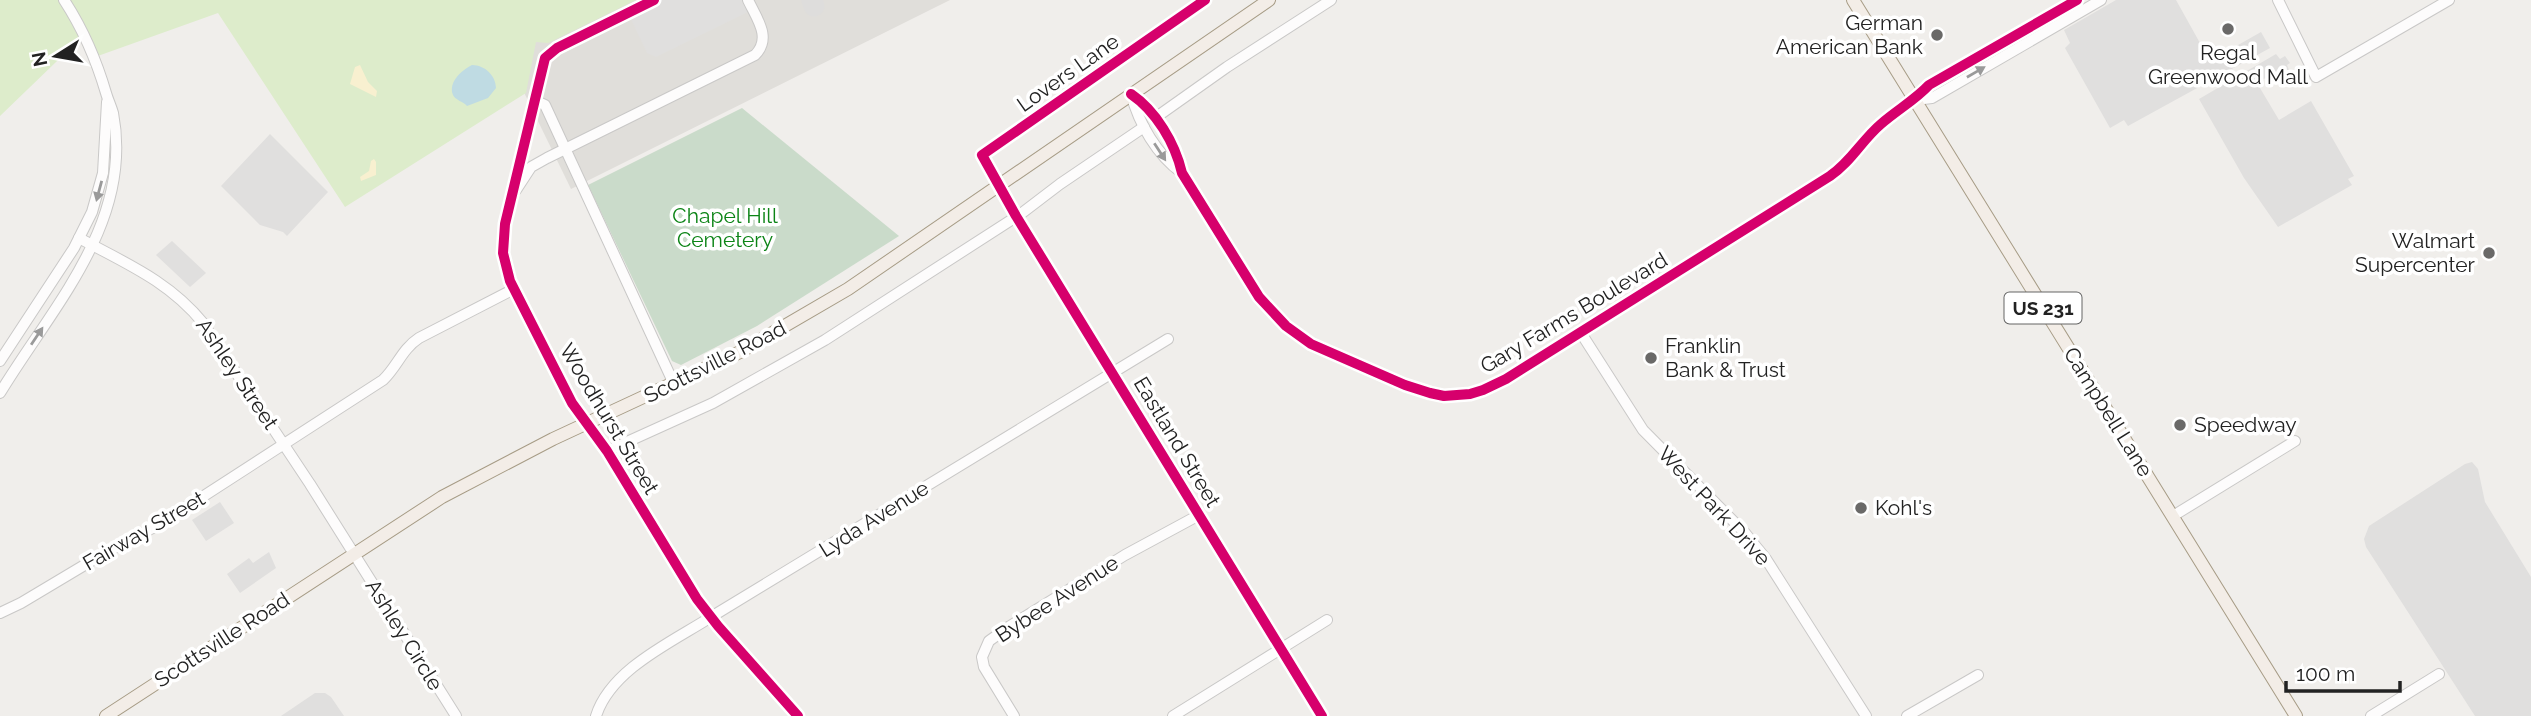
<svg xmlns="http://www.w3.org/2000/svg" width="2531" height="716" font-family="Raleway,sans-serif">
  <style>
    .airport { fill: #e0deda }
    .grass { fill: #ddeccb }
    .sand { fill: #f8f0d0 }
    .cemetery { fill: #cadbca }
    .parking { fill: #e0dfde }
    .water { fill: #bfdbe3 }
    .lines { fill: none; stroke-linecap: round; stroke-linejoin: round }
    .taxiway { stroke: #dedddc; stroke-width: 21 }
    .minor-casing { stroke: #c9c8c7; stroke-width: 12 }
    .major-casing { stroke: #a79c86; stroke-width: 14 }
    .minor { stroke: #fdfcfc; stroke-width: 10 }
    .major { stroke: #f3ede7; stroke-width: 12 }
    .cycleway-casing { stroke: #fff; stroke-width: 15 }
    .cycleway { stroke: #d6006c; stroke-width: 10 }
    .oneway { fill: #9a9a9a }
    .poi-dot { fill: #6a6968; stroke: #fff; stroke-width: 2.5 }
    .labels { text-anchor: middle; stroke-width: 7; stroke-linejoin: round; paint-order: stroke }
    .shield { fill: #fff; stroke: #646464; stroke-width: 2 }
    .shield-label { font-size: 19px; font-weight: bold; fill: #222 }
    .poi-label { font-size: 21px; fill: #222; stroke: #fff; text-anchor: start }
    .street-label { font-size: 21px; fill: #222; stroke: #fff }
    .park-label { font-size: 21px; fill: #0c8416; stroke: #fff }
  </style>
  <rect width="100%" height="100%" fill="#f0eeeb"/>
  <!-- airport -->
  <polygon class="airport" points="479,0 950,0 571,189"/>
  <!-- grass -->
  <polygon class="grass" points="0,0 636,0 548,43 536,42 526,93 345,207 218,13 95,57 83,36 0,116"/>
  <!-- sand -->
  <g class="sand">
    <polygon points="360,65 368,82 377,91 376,97 350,84 355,67"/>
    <polygon points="374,159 376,162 376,175 361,181 360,177 369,171 371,161"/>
  </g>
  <!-- cemetery -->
  <polygon class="cemetery" points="742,108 899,236 757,326 681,365 672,361 588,185"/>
  <!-- parking -->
  <g class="parking">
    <polygon points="644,0 751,0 750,11 656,57 647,53 626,9"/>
    <polygon points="2116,0 2176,0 2210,61 2261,32 2270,48 2128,126 2124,120 2110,128 2065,48 2070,43 2064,30"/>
    <polygon points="2276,54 2280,59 2285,56 2290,63 2287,65 2289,70 2277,78 2274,73 2257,83 2279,120 2311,101 2354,176 2348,179 2352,185 2278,227 2244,178 2199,99"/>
    <polygon points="270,134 328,192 287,236 283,232 260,225 221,186"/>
    <polygon points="172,241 206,273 190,287 156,255"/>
    <polygon points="2472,462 2478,469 2485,502 2531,577 2531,716 2475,716 2366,547 2364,539 2369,526 2465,464"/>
    <polygon points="220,502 234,523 206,541 192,520"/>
    <polygon points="269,552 276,568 240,593 227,574 249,558 253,563"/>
    <polygon points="315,693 325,693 331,697 344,716 281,716"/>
  </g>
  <!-- water -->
  <path class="water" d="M472,65C485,65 496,76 496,88L488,98L467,106C464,102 455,100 453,95C448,82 462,70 472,65Z"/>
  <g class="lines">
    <!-- taxiway -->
    <polyline class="taxiway" points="812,0 814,6"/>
    <defs>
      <g id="minor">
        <polyline points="654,0 557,48 545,58 505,224 503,253 510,281 572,403 607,451 697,599 718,626 798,716"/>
        <polyline points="1205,0 982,155 1016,216 1322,716"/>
        <polyline points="2278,0 2316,77 2449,0"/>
        <path d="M1131,94C1156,111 1175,143 1182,173L1259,297L1286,326L1311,344L1405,385L1430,393L1444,396L1470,394L1483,390L1506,379L1830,176C1851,162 1862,140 1881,124C1897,110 1915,100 1929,85L2077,0"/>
        <path d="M1131,94C1139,124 1157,155 1182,173"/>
        <polyline points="534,100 545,105 674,384"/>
        <polyline points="1915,100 1932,98 2101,0"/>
        <polyline points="1155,118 1227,67 1331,0"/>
        <path d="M516,190L531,167L547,158L755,55C772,38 757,19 748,0"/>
        <path d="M79,238C125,263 169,281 203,323L310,484L456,716"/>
        <polyline points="1581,333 1643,430 1745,533 1766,559 1866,716"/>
        <polyline points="0,361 74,248 92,212 103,173 107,102"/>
        <path d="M0,393C52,307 134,222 113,113C111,106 108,100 106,93C96,59 83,29 64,0"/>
        <polyline points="607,451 713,403 825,340 1022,213 1060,184 1144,127"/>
        <polyline points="2173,516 2295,441"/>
        <path d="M0,613L21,603L103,554L162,523L383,380C397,367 402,349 419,338L514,289"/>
        <path d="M596,716C611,669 672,642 711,617L1168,339"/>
        <polyline points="1014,716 984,667 982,657 989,641 1010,626 1125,555 1199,515"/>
        <polyline points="1173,716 1327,620"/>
        <polyline points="1907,716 1978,675"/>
        <polyline points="2371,716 2439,674"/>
      </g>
      <g id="major">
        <polyline points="1853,0 2296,716"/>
        <polyline points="106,716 442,497 553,439 740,352 848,289 1269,0"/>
      </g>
    </defs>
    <!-- minor casing -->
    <use href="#minor" class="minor-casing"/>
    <!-- major casing -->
    <use href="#major" class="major-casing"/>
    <!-- minor -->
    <use href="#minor" class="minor"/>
    <!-- major -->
    <use href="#major" class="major"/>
    <defs>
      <g id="cycleway">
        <polyline points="654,0 557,48 545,58 505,224 503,253 510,281 572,403 607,451 697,599 718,626 798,716"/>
        <polyline points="1205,0 982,155 1016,216 1322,716"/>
        <path d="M1131,94C1156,111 1175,143 1182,173L1259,297L1286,326L1311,344L1405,385L1430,393L1444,396L1470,394L1483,390L1506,379L1830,176C1851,162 1862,140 1881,124C1897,110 1915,100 1929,85L2077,0"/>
      </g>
    </defs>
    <!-- cycleway casing -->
    <use href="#cycleway" class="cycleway-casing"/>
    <!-- cycleway -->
    <use href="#cycleway" class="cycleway"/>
  </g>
  <!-- one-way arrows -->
  <defs><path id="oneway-solid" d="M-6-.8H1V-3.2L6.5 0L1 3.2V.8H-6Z" transform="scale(1.75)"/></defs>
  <g class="oneway">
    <use href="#oneway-solid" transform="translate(1976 72) rotate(-30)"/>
    <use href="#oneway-solid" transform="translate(1160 152) rotate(57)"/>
    <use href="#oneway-solid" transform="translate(99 191) rotate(105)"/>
    <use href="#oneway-solid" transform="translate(37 336) rotate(-56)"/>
  </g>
  <!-- markers -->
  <g class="poi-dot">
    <circle cx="2228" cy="29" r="7"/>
    <circle cx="1937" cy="35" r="7"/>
    <circle cx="2489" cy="253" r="7"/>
    <circle cx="1651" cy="358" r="7"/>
    <circle cx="2180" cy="425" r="7"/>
    <circle cx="1861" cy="508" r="7"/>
  </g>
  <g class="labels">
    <!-- shield labels -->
    <rect class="shield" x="2004.5" y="292.5" width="77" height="31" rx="5"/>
    <g class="shield-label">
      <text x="2043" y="315">US 231</text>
    </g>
    <!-- poi labels -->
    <g class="poi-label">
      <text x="1923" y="30" text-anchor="end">German<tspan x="1923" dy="24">American Bank</tspan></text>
      <text x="2228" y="60" text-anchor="middle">Regal<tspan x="2228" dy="24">Greenwood Mall</tspan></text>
      <text x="2475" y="248" text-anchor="end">Walmart<tspan x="2475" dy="24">Supercenter</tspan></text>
      <text x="1665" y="353">Franklin<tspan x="1665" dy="24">Bank &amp; Trust</tspan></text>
      <text x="2194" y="432">Speedway</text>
      <text x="1875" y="515">Kohl's</text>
    </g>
    <!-- street labels -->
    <g class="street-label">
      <text transform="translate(1068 73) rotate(-35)" y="7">Lovers Lane</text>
      <text transform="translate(1574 313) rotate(-31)" y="7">Gary Farms Boulevard</text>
      <text transform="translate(715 362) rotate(-27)" y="7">Scottsville Road</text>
      <text transform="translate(237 374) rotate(56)" y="7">Ashley Street</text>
      <text transform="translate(2108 412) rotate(58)" y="7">Campbell Lane</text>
      <text transform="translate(609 419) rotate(59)" y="7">Woodhurst Street</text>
      <text transform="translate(1177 442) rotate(59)" y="7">Eastland Street</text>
      <text transform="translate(1714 506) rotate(47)" y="7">West Park Drive</text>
      <text transform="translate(874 519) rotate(-32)" y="7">Lyda Avenue</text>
      <text transform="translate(144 531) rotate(-30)" y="7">Fairway Street</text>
      <text transform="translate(1057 599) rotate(-33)" y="7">Bybee Avenue</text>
      <text transform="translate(404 635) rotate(58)" y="7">Ashley Circle</text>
      <text transform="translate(222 640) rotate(-33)" y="7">Scottsville Road</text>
    </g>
    <!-- park labels -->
    <g class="park-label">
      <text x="725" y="223">Chapel Hill<tspan x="725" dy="24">Cemetery</tspan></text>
    </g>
  </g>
  <!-- north arrow -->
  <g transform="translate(56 56) rotate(259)" stroke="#ffffff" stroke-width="5" paint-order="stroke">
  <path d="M0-5L12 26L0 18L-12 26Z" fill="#222222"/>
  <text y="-10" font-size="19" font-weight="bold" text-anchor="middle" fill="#222222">N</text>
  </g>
  <!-- scale -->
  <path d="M2286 681v10h114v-10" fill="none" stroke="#222222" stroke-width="3.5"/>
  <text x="2296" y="681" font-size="21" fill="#222222" stroke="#ffffff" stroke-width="5" paint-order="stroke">100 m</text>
</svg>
